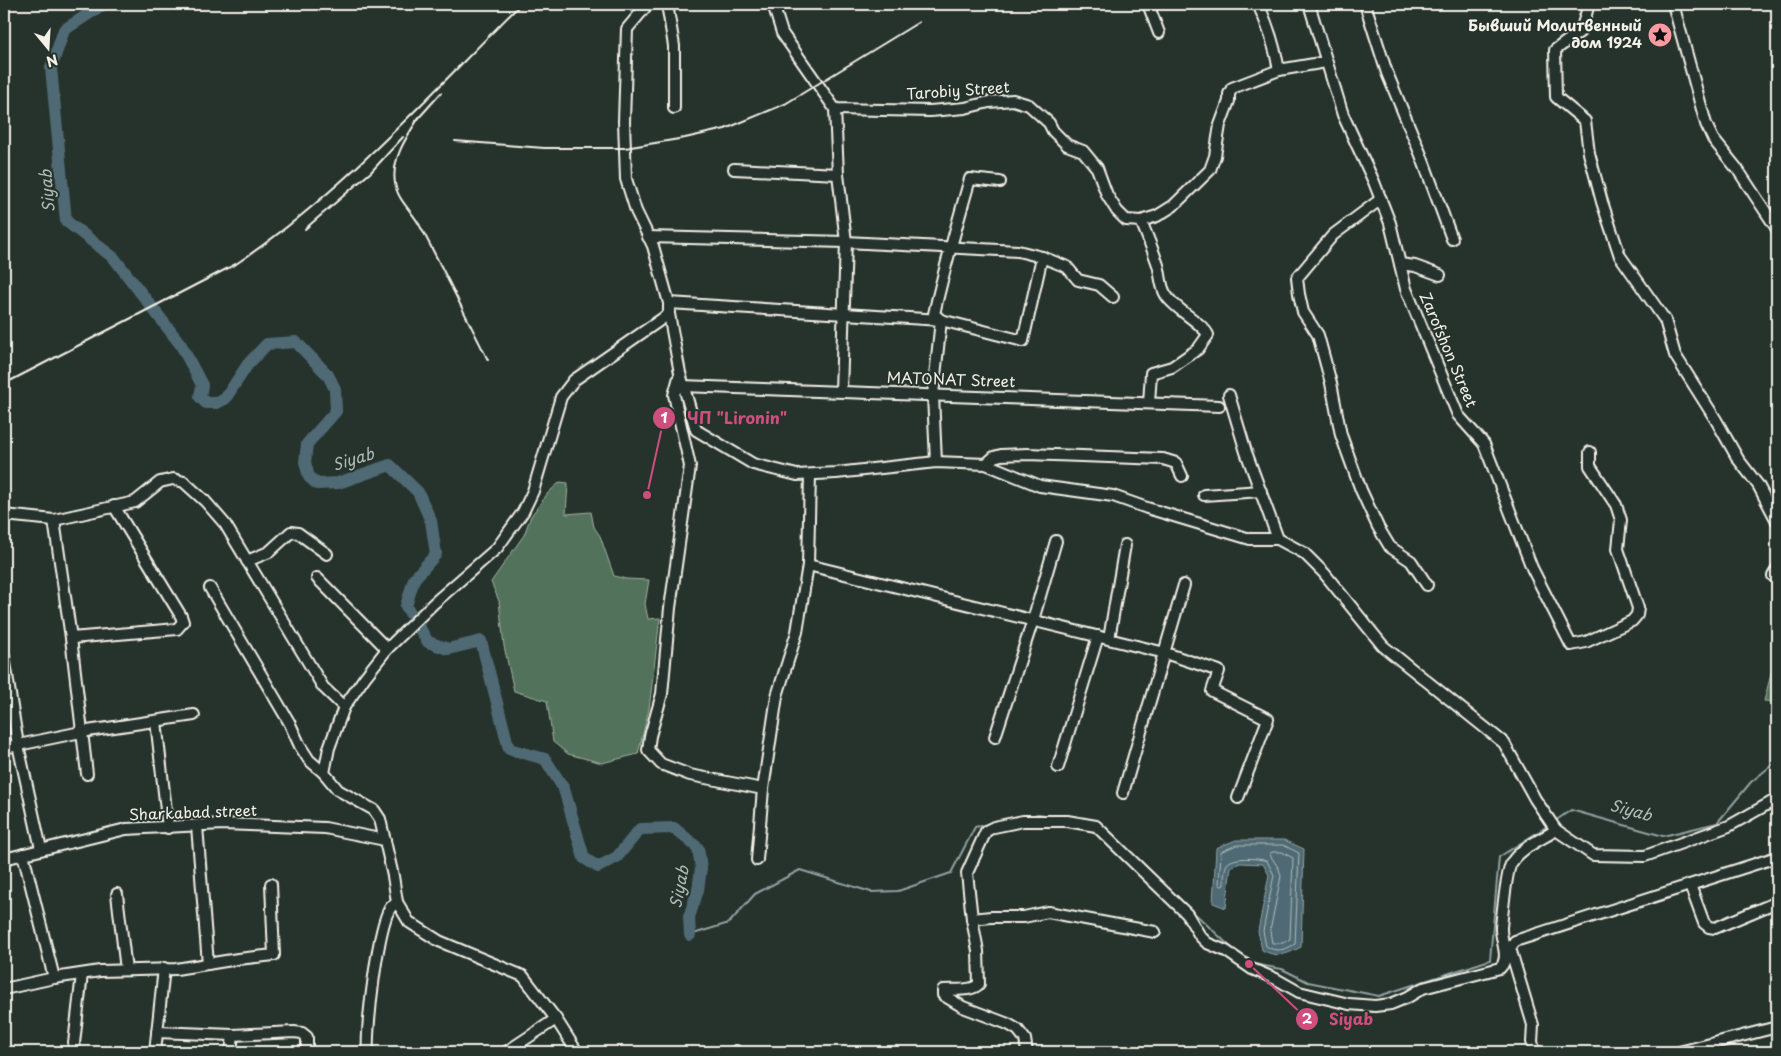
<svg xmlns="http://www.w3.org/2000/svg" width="1781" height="1056" font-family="'Playpen Sans',sans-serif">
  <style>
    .green { fill: #52725c; stroke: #a3b2a2 }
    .water { fill: #4f6b75; stroke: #91a1a3 }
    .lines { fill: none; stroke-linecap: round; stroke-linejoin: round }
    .shore { stroke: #b2bbba; stroke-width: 1 }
    .stream { stroke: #91a1a3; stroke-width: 2 }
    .river { stroke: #4f6b75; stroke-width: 12 }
    .minor-casing { stroke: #f4f1e8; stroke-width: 14 }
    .minor { stroke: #26332d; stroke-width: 10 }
    .rail { stroke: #f4f1e8; stroke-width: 2 }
    .labels { text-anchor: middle; stroke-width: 4; stroke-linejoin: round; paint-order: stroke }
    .poi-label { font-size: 15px; font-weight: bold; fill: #f4f1e8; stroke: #26332d; text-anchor: end }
    .street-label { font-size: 15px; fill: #f4f1e8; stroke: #26332d }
    .water-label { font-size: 16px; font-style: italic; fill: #b2bbba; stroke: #26332d }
    .leader { fill: none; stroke: #ce4e7e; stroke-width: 2 }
    .callout-dot { fill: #ce4e7e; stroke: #26332d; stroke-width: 2 }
    .mark-label { font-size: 15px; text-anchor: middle; font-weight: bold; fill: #fff }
    .callout-label { font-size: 16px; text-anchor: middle; font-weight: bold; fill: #ce4e7e; stroke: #26332d; stroke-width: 4; stroke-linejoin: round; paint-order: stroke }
  </style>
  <rect width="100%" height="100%" fill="#26332d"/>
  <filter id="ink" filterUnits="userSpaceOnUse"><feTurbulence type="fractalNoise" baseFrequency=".02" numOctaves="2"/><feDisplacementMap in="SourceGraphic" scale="10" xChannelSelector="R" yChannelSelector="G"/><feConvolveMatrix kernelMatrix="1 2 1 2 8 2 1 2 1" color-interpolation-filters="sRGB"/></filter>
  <g filter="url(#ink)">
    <!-- green -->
    <g class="green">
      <polygon points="560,482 568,483 566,514 591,512 594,527 600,536 614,576 626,579 649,580 645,604 648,619 660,618 649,709 638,754 602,763 568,754 553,742 547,701 514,691 504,646 499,601 491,582 524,535 531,516 548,493"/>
      <polygon points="1777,651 1777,702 1764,701"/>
    </g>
    <!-- water -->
    <path class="water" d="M1236,840H1284L1304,849L1301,947C1285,955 1278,958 1262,950L1258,931L1269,875L1263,864L1240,863L1231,867L1226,908L1213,903L1216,848Z"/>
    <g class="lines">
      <!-- shore -->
      <g class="shore">
        <path d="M1237,845H1283L1299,853L1295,944C1285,950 1276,953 1266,946L1263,931L1274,875L1267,861C1258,858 1233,856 1227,864C1224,869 1224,879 1224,885L1222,886L1219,885L1221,852Z"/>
        <polygon points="1272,852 1282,852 1293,858 1290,939 1283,943 1272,943 1270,931 1281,876 1279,869 1270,855"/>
      </g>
      <!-- stream -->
      <g class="stream">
        <polyline points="1030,816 1038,814 1052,816"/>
        <polyline points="1555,821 1571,810 1663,836 1717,823 1751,782 1777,761"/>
        <polyline points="1142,864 1237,953"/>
        <polyline points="690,935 729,923 755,894 800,870 871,892 898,891 951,873 975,827 988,824"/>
        <polyline points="1252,964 1282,969 1308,982 1379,996 1490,960 1499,857 1549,825"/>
      </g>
      <!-- river -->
      <polyline class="river" points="104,4 64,30 51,68 66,221 114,258 181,345 202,385 200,397 206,403 217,403 225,399 248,364 267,344 296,342 328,375 335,389 336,411 307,444 305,462 309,477 317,484 338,483 390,465 418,492 431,521 436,554 414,579 406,606 428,642 448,649 481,641 509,749 545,759 564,789 584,858 598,867 617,857 640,829 674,828 698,848 701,868 698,890 689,917 690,935"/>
      <defs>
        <g id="minor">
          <polyline points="648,4 627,29 624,121 626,179 636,211 653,246 669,303 669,314 680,373 696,430 753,464 797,475 836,473 936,462 986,464 1040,486 1113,496 1147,508 1250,539 1278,539 1304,553 1324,573 1383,646 1504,743 1535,799 1556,830 1593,855 1645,856 1729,826 1777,799"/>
          <polyline points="667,4 674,46 674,108"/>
          <polyline points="773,4 782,33 835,109 930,111 965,108 989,102 1013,100 1029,105 1049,123 1053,131 1067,145 1083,151 1097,168 1107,195 1117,211 1126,220 1141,221 1157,216 1173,206 1210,170 1215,156 1220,125 1229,101 1229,94 1232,88 1279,70 1326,62"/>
          <polyline points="1148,4 1159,33"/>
          <path d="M1258,4C1268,25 1275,47 1279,70"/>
          <polyline points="1309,4 1343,115 1374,182 1390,223 1406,289 1458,415 1484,444 1532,568 1571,645 1586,642 1632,621 1637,615 1638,608 1618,549 1621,520 1616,505 1590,466 1590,452"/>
          <polyline points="1365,4 1387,73 1421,155 1452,239"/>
          <polyline points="1589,4 1581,31 1555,50 1556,97 1585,121 1589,153 1602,202 1620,256 1665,320 1675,355 1716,420 1738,459 1758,485 1777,521"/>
          <polyline points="1673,4 1706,124 1713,139 1738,170 1777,229"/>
          <polyline points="835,109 838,174 846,242 841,391"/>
          <polyline points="734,169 838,174"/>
          <polyline points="1381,199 1333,235 1297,278 1299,294 1303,312 1318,335 1331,383 1341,435 1361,490 1378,527 1390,547 1411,561 1427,585"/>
          <path d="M1141,221C1147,236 1153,250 1158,265C1161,275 1160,286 1166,295C1174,309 1203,323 1208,335L1198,349L1172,367L1151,373L1149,403"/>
          <polyline points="648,237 846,242 1018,251 1042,257 1067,267 1078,280 1099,285 1113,297"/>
          <polyline points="1400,264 1415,266 1440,275"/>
          <polyline points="669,303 941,320 1023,341 1042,257"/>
          <polyline points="679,377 674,395 690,466 670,608 662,694 650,736 648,750 661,764 690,775 763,789"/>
          <polyline points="682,386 1219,406"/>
          <polyline points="1229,395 1246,452 1278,539"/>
          <path d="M936,462L933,395L941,320L934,314C944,269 957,224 970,179L1000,182"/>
          <polyline points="986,464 994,457 1001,455 1027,454 1163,459 1176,463 1182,476"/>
          <polyline points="810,475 808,565 1165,653 1219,671 1212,691 1268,719 1238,798"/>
          <polyline points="1204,495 1261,491"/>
          <polyline points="4,515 54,520 135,502 160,482 173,479 184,482 205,501 225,524 323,687 344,707"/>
          <polyline points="54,520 71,638 87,774"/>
          <polyline points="247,561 269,552 291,532 298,533 327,554"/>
          <polyline points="1773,576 1777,569"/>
          <polyline points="317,578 387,649"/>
          <polyline points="210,588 289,722 300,746 309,760 324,773"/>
          <polyline points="71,638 177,629 183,622 181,616 114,506"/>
          <polyline points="1109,639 1125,545"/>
          <polyline points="4,656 18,745 41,849"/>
          <polyline points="156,721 168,828"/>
          <polyline points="995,737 1033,620 1056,541"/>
          <polyline points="4,748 81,732 194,715"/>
          <polyline points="1058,767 1098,636"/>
          <polyline points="1123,793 1184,585"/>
          <polyline points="197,826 208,964"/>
          <polyline points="23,854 54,978"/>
          <polyline points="4,859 126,829 223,824 325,828 385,840"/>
          <polyline points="757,860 763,789 777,696 797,632 808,565"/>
          <polyline points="1690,885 1704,923 1709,927 1715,928 1777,902"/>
          <polyline points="117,894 126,970"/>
          <path d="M972,919L967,873L986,831L994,827L1023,821H1067L1096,826L1187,914L1200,936L1207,943L1226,951L1252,969L1276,979L1299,992L1349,1004L1375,1006L1391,1004L1408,997L1423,988L1500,968C1511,957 1500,941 1501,927C1502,917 1507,868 1512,862C1522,847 1542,839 1556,830"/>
          <polyline points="4,989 54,978 100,971 176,969 238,959 274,955 271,884"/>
          <polyline points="157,1032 233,1035 294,1032 302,1033 307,1037 307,1052"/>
          <polyline points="736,1051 737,1052"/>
          <polyline points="73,1052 82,974"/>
          <polyline points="155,1052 164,968"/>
          <polyline points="231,1052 233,1035"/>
          <path d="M368,1052C366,1029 378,923 391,907C391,907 397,903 397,902"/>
          <polyline points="506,1052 556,1019"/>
          <polyline points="577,1052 556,1019 523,976 439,941 409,922 397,902 393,876 380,819 374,810 338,790 324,773 329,748 344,707 365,677 387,649 434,603 497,548 523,512 533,491 561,397 574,380 669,314"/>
          <path d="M1027,1052L1025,1039L1018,1030L1008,1024L963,1007L943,995V990C954,989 972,992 979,984L978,951L972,919L991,917H1024L1048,912L1155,932"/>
          <polyline points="1535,1052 1532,1042 1533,1025 1510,948 1515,941 1777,857"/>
          <polyline points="1679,1052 1777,1027"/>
        </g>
      </defs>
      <!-- minor casing -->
      <use href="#minor" class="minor-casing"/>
      <!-- minor -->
      <use href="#minor" class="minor"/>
      <!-- rail -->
      <g class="rail">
        <path d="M420,116C407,136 391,159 395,183C397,200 413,212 420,226C444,270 465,315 488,360"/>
        <polyline points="416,121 441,93"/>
        <polyline points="455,141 544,148 625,148 685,138 725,129 785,104 919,22"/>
        <polyline points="305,229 371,172 403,137"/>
        <path d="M4,384L236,264C343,192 430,94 521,4"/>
      </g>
    </g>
  </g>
  <!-- icons -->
  <defs>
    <symbol id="sight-disc" viewBox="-11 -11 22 22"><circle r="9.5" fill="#ff9aa2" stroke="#26332d"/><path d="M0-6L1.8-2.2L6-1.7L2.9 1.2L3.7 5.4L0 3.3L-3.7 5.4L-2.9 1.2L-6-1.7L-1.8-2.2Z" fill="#111"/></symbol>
  </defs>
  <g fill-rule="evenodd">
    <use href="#sight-disc" x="1646" y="21" width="28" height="28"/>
  </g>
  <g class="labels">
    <!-- poi labels -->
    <g class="poi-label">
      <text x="1642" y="31">Бывший Молитвенный<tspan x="1642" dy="17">дом 1924</tspan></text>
    </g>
    <!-- street labels -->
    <g class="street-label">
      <text transform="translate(958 91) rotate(-4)" y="5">Tarobiy Street</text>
      <text transform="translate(1448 350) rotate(67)" y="5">Zarofshon Street</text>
      <text transform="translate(951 380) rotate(2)" y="5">MATONAT Street</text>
      <text transform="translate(193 813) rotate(-2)" y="5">Sharkabad street</text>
    </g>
    <!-- water labels -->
    <g class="water-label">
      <text transform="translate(47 191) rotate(-95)" y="6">Siyab</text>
      <text transform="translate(353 459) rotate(-17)" y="6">Siyab</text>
      <text transform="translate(1631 810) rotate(15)" y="6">Siyab</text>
      <text transform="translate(679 887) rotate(-79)" y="6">Siyab</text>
    </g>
  </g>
  <!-- callouts -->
  <path class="leader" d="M647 495L664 418M1249 964L1307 1019"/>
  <g class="callout-dot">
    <circle cx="647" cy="495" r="5"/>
    <circle cx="1249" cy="964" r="5"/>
    <circle cx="664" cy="418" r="12"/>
    <circle cx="1307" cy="1019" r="12"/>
  </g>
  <g class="mark-label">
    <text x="664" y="423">1</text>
    <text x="1307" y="1024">2</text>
  </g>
  <g class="callout-label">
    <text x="737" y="424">ЧП "Lironin"</text>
    <text x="1351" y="1025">Siyab</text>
  </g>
  <!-- margin -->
  <rect width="1781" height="1056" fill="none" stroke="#26332d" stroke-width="20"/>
  <rect x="10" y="10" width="1761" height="1036" fill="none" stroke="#f4f1e8" stroke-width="2" filter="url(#ink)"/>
  <!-- north arrow -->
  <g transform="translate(48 48) rotate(162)" stroke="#26332d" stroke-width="4" paint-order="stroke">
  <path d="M0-4L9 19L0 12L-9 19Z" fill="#f4f1e8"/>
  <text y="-8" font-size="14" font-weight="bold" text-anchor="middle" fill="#f4f1e8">N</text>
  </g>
</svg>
